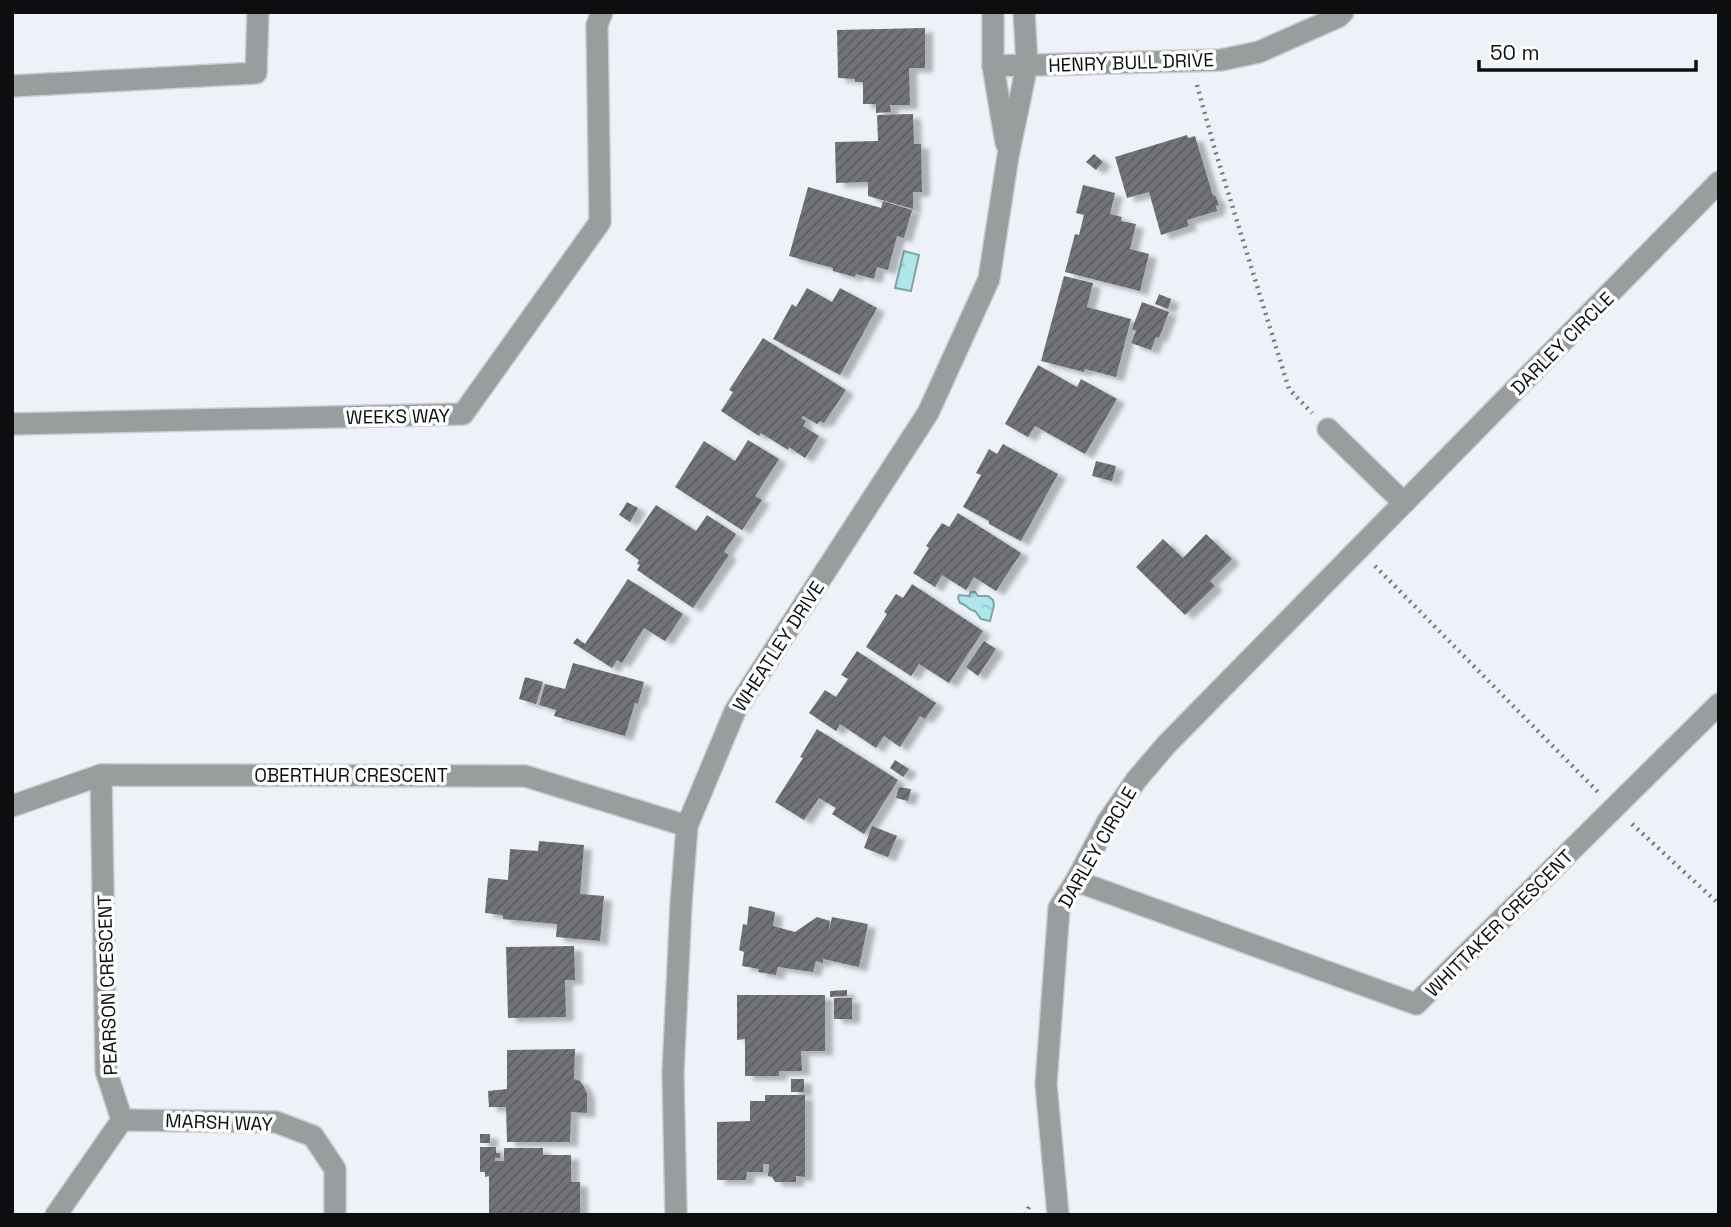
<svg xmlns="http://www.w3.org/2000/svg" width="1731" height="1227" font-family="'Space Grotesk',sans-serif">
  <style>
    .water { fill: url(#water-ripples); stroke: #7ea5a9; stroke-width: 2 }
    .building { fill: url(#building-hatch); filter: url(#shadow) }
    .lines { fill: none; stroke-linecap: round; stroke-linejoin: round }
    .minor-casing { stroke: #c9ced4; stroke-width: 24 }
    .path { stroke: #76797d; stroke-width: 4.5; stroke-dasharray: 2 5; stroke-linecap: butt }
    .minor { stroke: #999d9e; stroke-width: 21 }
    .labels { text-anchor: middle; stroke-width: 7; stroke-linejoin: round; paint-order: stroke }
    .street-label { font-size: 19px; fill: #0d0e10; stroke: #fff }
  </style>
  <defs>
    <pattern id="water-ripples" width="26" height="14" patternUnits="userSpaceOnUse" patternTransform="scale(1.75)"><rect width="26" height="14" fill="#aee6ea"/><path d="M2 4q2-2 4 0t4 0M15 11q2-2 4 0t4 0" fill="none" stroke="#94c4c8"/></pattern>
    <pattern id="building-hatch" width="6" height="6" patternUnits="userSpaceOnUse" patternTransform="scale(1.75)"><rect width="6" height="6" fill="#727379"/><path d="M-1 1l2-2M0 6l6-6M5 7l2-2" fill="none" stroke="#5c5d62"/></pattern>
    <filter id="shadow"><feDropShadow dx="8" dy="4.5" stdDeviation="2" flood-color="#0004"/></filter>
  </defs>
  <rect width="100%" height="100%" fill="#edf2f9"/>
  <!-- water -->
  <g class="water">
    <polygon points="904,251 919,255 911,291 895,288"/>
    <path d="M971,592H975L978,596H988L993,600L994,605L990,621L981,619L975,611C969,611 966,604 960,603L958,598L959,595L969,596Z"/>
  </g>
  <!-- building -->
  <g class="building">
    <polygon points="925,28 925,68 909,68 910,105 890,105 891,112 876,113 876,104 863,104 863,82 855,82 855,79 838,78 837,30"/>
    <polygon points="913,114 914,144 921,144 922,192 913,192 913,209 868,196 868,182 836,183 835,142 878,141 877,115"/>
    <polygon points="1187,135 1188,138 1195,136 1213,196 1215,195 1219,205 1216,206 1217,211 1187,220 1189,226 1161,235 1149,192 1127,198 1115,157"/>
    <polygon points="1094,154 1103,162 1096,170 1086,162"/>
    <polygon points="1083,185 1115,193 1110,214 1122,217 1121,221 1136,224 1130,249 1149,254 1140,291 1065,272 1075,234 1079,235 1084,215 1076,213"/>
    <polygon points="808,187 881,208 883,201 912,210 904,238 897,236 888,270 877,267 874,279 856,274 855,277 833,271 833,268 789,256"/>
    <polygon points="1064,276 1093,283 1087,307 1131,319 1116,377 1085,369 1084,372 1041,361"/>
    <polygon points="807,288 832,302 840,288 877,308 840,375 773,339 792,304 796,307"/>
    <polygon points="1159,294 1171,299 1168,309 1155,304"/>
    <polygon points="1142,302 1169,312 1159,338 1156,337 1151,350 1131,343 1136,331 1132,329"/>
    <polygon points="763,338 846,390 824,423 820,421 817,424 803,416 801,418 806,421 803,426 819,436 805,458 789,447 788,450 761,433 759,436 721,411 733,392 729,390"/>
    <polygon points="1038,365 1077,387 1081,379 1117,399 1085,454 1035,426 1028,437 1005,424"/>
    <polygon points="748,440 779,459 755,496 762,500 742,530 675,487 704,441 735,461"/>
    <polygon points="1003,444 1058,474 1021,541 989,524 989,521 963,507 981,475 976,473 989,449 997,454"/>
    <polygon points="1096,461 1116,466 1112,481 1092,476"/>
    <polygon points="627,502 638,508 630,522 619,515"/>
    <polygon points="656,505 696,531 707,515 736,534 724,552 729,555 693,608 637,570 640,565 637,564 639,560 625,550"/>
    <polygon points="958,513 1021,553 996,591 974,577 966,590 942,575 935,587 913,573 929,548 926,546 942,523 949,527"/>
    <polygon points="1206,534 1232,559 1210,581 1215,586 1185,615 1136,567 1163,539 1183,558"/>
    <polygon points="628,579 683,614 665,641 644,628 622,663 617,660 612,668 573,643 577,638 585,644"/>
    <polygon points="912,584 983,631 949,683 919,664 911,676 866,647 887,614 884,612 896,594 903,598"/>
    <polygon points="984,641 996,649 978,676 966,667"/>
    <polygon points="857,651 936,703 925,719 920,716 900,747 884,736 876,748 840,724 836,731 809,713 825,690 836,697 848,679 841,675"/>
    <polygon points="573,663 644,682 638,704 635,703 625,736 554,716 556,710 539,705 545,684 565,689"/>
    <polygon points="525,677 543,682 536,704 519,699"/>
    <polygon points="817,729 898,780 864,834 832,814 836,808 819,798 804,820 775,802 803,758 800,757"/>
    <polygon points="895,760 909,769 903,777 890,768"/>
    <polygon points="899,787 911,789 908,801 896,798"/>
    <polygon points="872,826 897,836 888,857 864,848"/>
    <polygon points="539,841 584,845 580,894 604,896 600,941 556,937 557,924 503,919 503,915 485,913 488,878 508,880 510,849 538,851"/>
    <polygon points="749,906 775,912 773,926 795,932 817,917 830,921 829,931 832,917 868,924 859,967 823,959 823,963 816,961 813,972 778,967 776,975 758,972 759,969 742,966 744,952 739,950 743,924 747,925"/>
    <polygon points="574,946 575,980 565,980 566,1017 508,1018 506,947"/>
    <polygon points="847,990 847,996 830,997 830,991"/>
    <polygon points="737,995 825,995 825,1051 801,1051 802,1071 779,1071 779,1076 745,1076 745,1039 737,1040"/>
    <rect x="834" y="998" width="18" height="21"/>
    <polygon points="575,1049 574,1079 580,1081 584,1087 587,1094 587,1113 571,1112 570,1142 507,1142 506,1107 489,1107 488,1091 507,1089 507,1050"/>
    <rect x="791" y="1079" width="13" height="13"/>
    <polygon points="765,1095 805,1095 805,1177 796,1176 796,1182 775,1182 772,1177 768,1176 769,1164 763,1164 763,1172 747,1172 746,1180 717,1180 717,1122 750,1121 750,1101 765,1101"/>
    <rect x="480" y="1134" width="10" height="9"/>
    <polygon points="480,1147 496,1147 496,1153 500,1153 500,1158 495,1158 495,1161 504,1161 504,1148 543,1148 543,1155 571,1155 571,1182 580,1182 580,1215 489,1215 489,1176 485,1177 485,1172 480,1172"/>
  </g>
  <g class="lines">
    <defs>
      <g id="minor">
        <polyline points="993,12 993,66 1006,143"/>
        <polyline points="993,66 1221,60 1259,52 1338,17 1343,12"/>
        <polyline points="12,86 256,73 258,12"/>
        <polyline points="12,424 463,414 600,222 597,25 602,12"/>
        <polyline points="1328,429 1404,503"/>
        <polyline points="12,806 101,775 525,776 687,826"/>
        <polyline points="1076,881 1416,1004 1719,704"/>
        <polyline points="122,1120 276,1122 313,1136 335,1169 335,1215"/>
        <polyline points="56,1215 122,1120 106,1071 101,775"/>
        <polyline points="676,1215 673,1073 681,904 687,826 735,711 928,413 989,279 1008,156 1027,65 1024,12"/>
        <polyline points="1058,1215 1046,1084 1059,908 1076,881 1108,821 1137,779 1167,744 1719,182"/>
      </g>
    </defs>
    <!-- minor casing -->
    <use href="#minor" class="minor-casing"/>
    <!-- path -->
    <g class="path">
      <polyline points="1197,85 1215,150 1289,389 1312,413"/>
      <polyline points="1375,566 1598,792"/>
      <polyline points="1632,824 1719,904"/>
      <polyline points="1025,1215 1031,1203"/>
    </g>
    <!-- minor -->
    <use href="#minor" class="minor"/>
  </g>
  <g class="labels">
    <!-- street labels -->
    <g class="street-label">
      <text transform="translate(1131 62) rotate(-2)" y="7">HENRY BULL DRIVE</text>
      <text transform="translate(1562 343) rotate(-45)" y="7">DARLEY CIRCLE</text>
      <text transform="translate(398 416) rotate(-1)" y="7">WEEKS WAY</text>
      <text transform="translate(778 646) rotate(-57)" y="7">WHEATLEY DRIVE</text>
      <text x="351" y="782">OBERTHUR CRESCENT</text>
      <text transform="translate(1097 847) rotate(-60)" y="7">DARLEY CIRCLE</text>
      <text transform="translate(1499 923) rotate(-45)" y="7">WHITTAKER CRESCENT</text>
      <text transform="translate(107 985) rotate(-92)" y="7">PEARSON CRESCENT</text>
      <text transform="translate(219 1122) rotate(2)" y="7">MARSH WAY</text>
    </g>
  </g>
  <!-- border -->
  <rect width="1731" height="1227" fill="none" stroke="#0d0e10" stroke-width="28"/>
  <!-- scale -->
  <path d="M1479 60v10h217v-10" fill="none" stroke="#0d0e10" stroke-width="3.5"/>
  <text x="1490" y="60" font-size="21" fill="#0d0e10" stroke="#ffffff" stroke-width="5" paint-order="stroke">50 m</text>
</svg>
